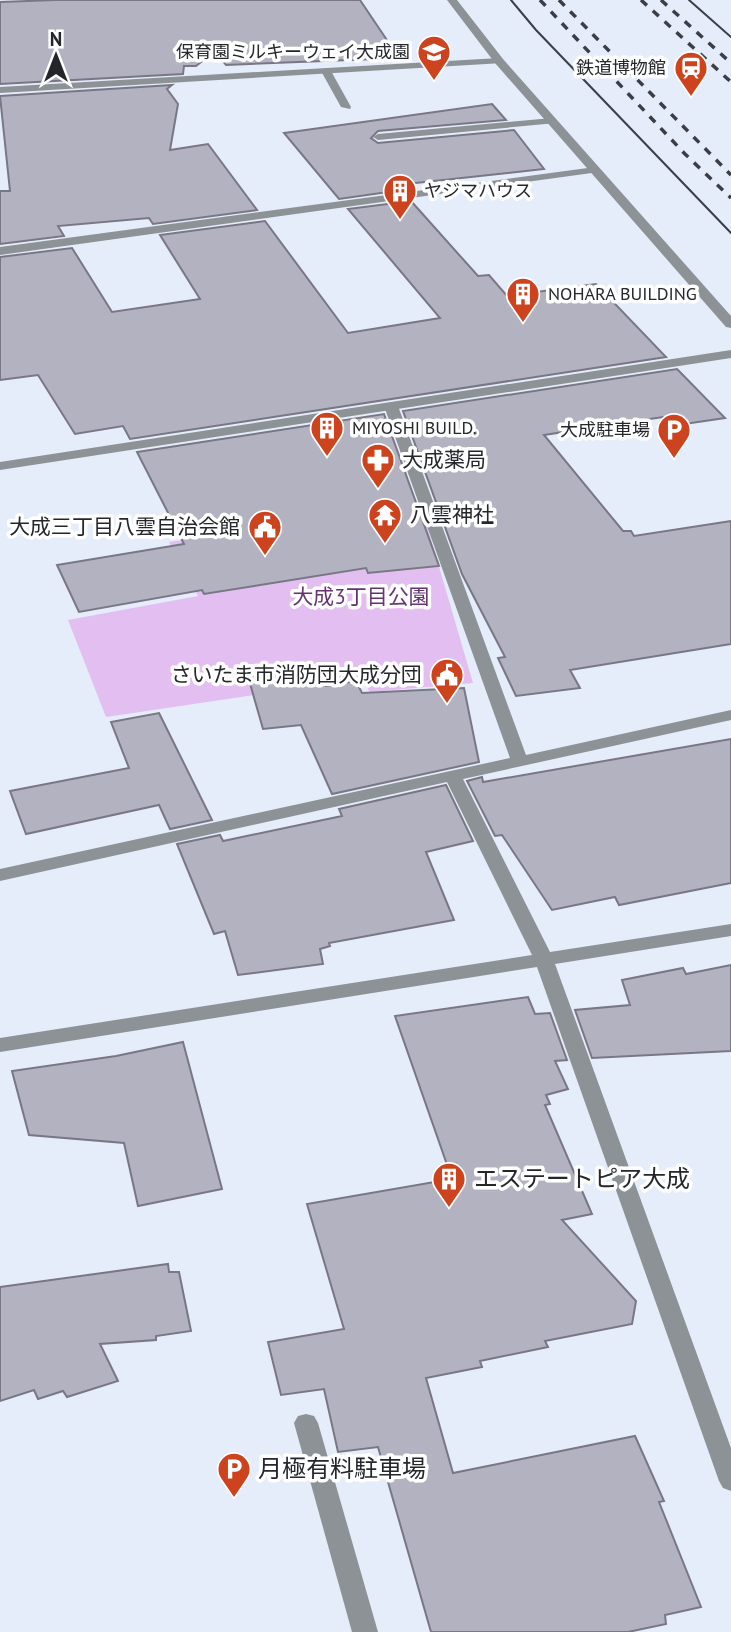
<svg xmlns="http://www.w3.org/2000/svg" width="731" height="1632" font-family="'PT Sans','Noto Sans JP',sans-serif">
  <style>
    .green { fill: #e3bef1 }
    .building { fill: #b3b2c0; stroke: #797785; stroke-width: 2 }
    .lines { fill: none; stroke-linecap: round; stroke-linejoin: round }
    .service { fill: #8c9296; fill-rule: evenodd }
    .minor { fill: #8c9296; fill-rule: evenodd }
    .tertiary { fill: #8c9296; fill-rule: evenodd }
    .tram { stroke: #3b3e44; stroke-width: 2 }
    .rail { stroke: #3b3e44; stroke-width: 3.5; stroke-dasharray: 8 8; stroke-linecap: butt }
    .labels { text-anchor: middle; stroke-width: 7; stroke-linejoin: round; paint-order: stroke }
    .far-poi-label { font-size: 18px; fill: #24262b; stroke: #fff; text-anchor: end }
    .poi-label { font-size: 21px; fill: #24262b; stroke: #fff; text-anchor: start }
    .park-label { font-size: 21px; fill: #633373; stroke: #fff }
    .near-poi-label { font-size: 24px; fill: #24262b; stroke: #fff; text-anchor: start }
  </style>
  <rect width="100%" height="100%" fill="#e5ecfa"/>
  <!-- green -->
  <polygon class="green" points="421,505 473,683 370,692 362,679 106,717 68,620 198,596 169,542"/>
  <!-- building -->
  <g class="building">
    <polygon points="55,0 360,0 399,58 226,65 215,51 196,66 184,66 183,74 0,84 0,2"/>
    <polygon points="172,85 167,89 178,104 170,150 208,144 257,210 153,224 149,218 58,226 64,236 0,244 0,191 10,191 0,96"/>
    <polygon points="492,104 506,120 378,131 371,138 378,143 514,130 544,169 397,185 402,190 339,199 284,133"/>
    <polygon points="411,201 478,276 489,275 507,296 596,284 666,357 130,439 123,426 75,434 38,375 0,380 0,257 72,248 112,312 200,299 160,235 265,221 348,333 440,318 348,209"/>
    <polygon points="677,369 725,418 671,426 663,417 544,435 623,531 631,531 634,536 731,521 731,644 570,670 580,688 516,696 498,658 505,657 462,574 403,411"/>
    <polygon points="384,414 439,566 368,573 366,568 204,594 202,590 79,612 57,565 184,544 137,452"/>
    <polygon points="319,666 326,686 356,681 362,693 464,688 479,762 332,794 301,725 263,729 247,673"/>
    <polygon points="159,713 212,820 170,829 159,805 26,834 10,791 129,768 111,722"/>
    <polygon points="731,739 731,883 619,905 615,897 552,910 502,835 495,836 467,781 482,777 483,782"/>
    <polygon points="446,785 473,841 426,852 454,920 329,943 330,946 320,949 323,964 238,975 225,931 214,934 177,844 220,835 223,841 342,816 339,809"/>
    <polygon points="731,965 731,1051 592,1058 575,1010 630,1005 622,980 683,968 686,974"/>
    <polygon points="528,997 535,1014 550,1013 567,1060 555,1061 568,1089 546,1095 550,1104 545,1105 592,1214 562,1220 636,1301 632,1324 545,1341 548,1347 480,1361 482,1367 426,1378 453,1473 635,1436 664,1501 659,1502 701,1607 665,1615 666,1624 628,1632 431,1632 378,1447 338,1452 324,1389 281,1395 268,1342 344,1329 307,1204 452,1179 395,1016"/>
    <polygon points="183,1042 222,1189 138,1206 124,1143 29,1135 12,1071 116,1056"/>
    <polygon points="168,1264 169,1272 179,1272 191,1331 156,1336 156,1340 100,1344 118,1381 67,1397 63,1391 38,1399 34,1390 0,1401 0,1287"/>
  </g>
  <g class="lines">
    <!-- service -->
    <g class="service">
      <polygon points="326,68 331,71 351,107 350,109 341,107 321,71"/>
      <polygon points="552,118 557,121 556,123 378,140 373,137 378,134"/>
      <polygon points="306,1414 314,1416 318,1423 378,1632 352,1632 294,1423 298,1416"/>
    </g>
    <!-- minor -->
    <g class="minor">
      <polygon points="499,58 504,61 503,63 0,93 0,87"/>
      <polygon points="595,167 599,168 599,172 0,255 0,247"/>
      <polygon points="391,402 398,406 526,755 731,710 731,720 463,779 550,952 731,924 731,936 555,964 731,1448 731,1491 723,1488 719,1481 537,967 0,1052 0,1038 532,955 447,782 0,881 0,869 510,758 384,406"/>
    </g>
    <!-- tertiary -->
    <g class="tertiary">
      <polygon points="447,0 457,0 503,59 731,316 731,328 726,327 495,63"/>
      <polygon points="731,350 731,358 0,470 0,462"/>
    </g>
    <!-- tram -->
    <g class="tram">
      <polyline points="511,0 536,30 731,233"/>
      <polyline points="689,0 731,37"/>
    </g>
    <!-- rail -->
    <g class="rail">
      <polyline points="540,0 685,154 731,198"/>
      <polyline points="559,0 731,175"/>
      <polyline points="641,0 731,82"/>
      <polyline points="661,0 731,63"/>
    </g>
  </g>
  <!-- icons -->
  <defs>
    <symbol id="school-pin" viewBox="-11 -11 22 30"><path d="M0 17L-7.5 6A9.5 9.5 0 1 1 7.5 6Z" fill="#cc431d" stroke="#fff"/><path d="M0-5L7-2L0 1L-7-2ZM-4 1L0 2.5L4 1V4Q0 6-4 4Z" fill="#fff"/></symbol>
    <symbol id="station-pin" viewBox="-11 -11 22 30"><path d="M0 17L-7.5 6A9.5 9.5 0 1 1 7.5 6Z" fill="#cc431d" stroke="#fff"/><path d="M-3-6H3Q5-6 5-4V2Q5 4 3 4L4.5 6H3L1.5 4h-3L-3 6H-4.5L-3 4Q-5 4-5 2V-4Q-5-6-3-6ZM-3.5-4v3h7v-3ZM-3.5 1v1.5H-2V1ZM2 1v1.5H3.5V1Z" fill="#fff"/></symbol>
    <symbol id="building-pin" viewBox="-11 -11 22 30"><path d="M0 17L-7.5 6A9.5 9.5 0 1 1 7.5 6Z" fill="#cc431d" stroke="#fff"/><path d="M-4-6H4V6H1V3H-1V6H-4ZM-2.5-4.3h1.7v1.8h-1.7ZM.8-4.3h1.7v1.8H.8ZM-2.5-1h1.7V.8h-1.7ZM.8-1h1.7V.8H.8Z" fill="#fff"/></symbol>
    <symbol id="parking-pin" viewBox="-11 -11 22 30"><path d="M0 17L-7.5 6A9.5 9.5 0 1 1 7.5 6Z" fill="#cc431d" stroke="#fff"/><path d="M-3.5-5.5H1a3.5 3.5 0 0 1 0 7H-1V5.5H-3.5ZM-1-3.4V-.6H.8a1.4 1.4 0 0 0 0-2.8Z" fill="#fff"/></symbol>
    <symbol id="pharmacy-pin" viewBox="-11 -11 22 30"><path d="M0 17L-7.5 6A9.5 9.5 0 1 1 7.5 6Z" fill="#cc431d" stroke="#fff"/><path d="M-2-6h4v4h4v4h-4v4h-4v-4h-4v-4h4Z" fill="#fff"/></symbol>
    <symbol id="temple-pin" viewBox="-11 -11 22 30"><path d="M0 17L-7.5 6A9.5 9.5 0 1 1 7.5 6Z" fill="#cc431d" stroke="#fff"/><path d="M0-6L5-2H3V0L6.5 2.5H4V6H1.5V3h-3V6H-4V2.5H-6.5L-3 0V-2H-5Z" fill="#fff"/></symbol>
    <symbol id="civic-pin" viewBox="-11 -11 22 30"><path d="M0 17L-7.5 6A9.5 9.5 0 1 1 7.5 6Z" fill="#cc431d" stroke="#fff"/><path d="M-.6-6.5H3V-4.5H.6V-3L4-1V1h2V6H-6V1h2V-1L-.6-3ZM-1.2 2.5V6h2.4V2.5Z" fill="#fff"/></symbol>
  </defs>
  <g fill-rule="evenodd">
    <use href="#school-pin" x="415" y="33" width="38" height="52"/>
    <use href="#station-pin" x="672" y="49" width="38" height="52"/>
    <use href="#building-pin" x="381" y="172" width="38" height="52"/>
    <use href="#building-pin" x="504" y="275" width="38" height="52"/>
    <use href="#building-pin" x="308" y="409" width="38" height="52"/>
    <use href="#parking-pin" x="655" y="411" width="38" height="52"/>
    <use href="#pharmacy-pin" x="359" y="441" width="38" height="52"/>
    <use href="#temple-pin" x="366" y="496" width="38" height="52"/>
    <use href="#civic-pin" x="246" y="508" width="38" height="52"/>
    <use href="#civic-pin" x="428" y="656" width="38" height="52"/>
    <use href="#building-pin" x="430" y="1160" width="38" height="52"/>
    <use href="#parking-pin" x="215" y="1450" width="38" height="52"/>
  </g>
  <g class="labels">
    <!-- far-poi labels -->
    <g class="far-poi-label">
      <text x="410" y="58">保育園ミルキーウェイ大成園</text>
      <text x="666" y="74">鉄道博物館</text>
      <text x="424" y="197" text-anchor="start">ヤジマハウス</text>
      <text x="548" y="300" text-anchor="start">NOHARA BUILDING</text>
      <text x="352" y="434" text-anchor="start">MIYOSHI BUILD.</text>
      <text x="650" y="436">大成駐車場</text>
    </g>
    <!-- poi labels -->
    <g class="poi-label">
      <text x="402" y="467">大成薬局</text>
      <text x="410" y="522">八雲神社</text>
      <text x="240" y="534" text-anchor="end">大成三丁目八雲自治会館</text>
      <text x="422" y="682" text-anchor="end">さいたま市消防団大成分団</text>
    </g>
    <!-- park labels -->
    <g class="park-label">
      <text x="361" y="604">大成3丁目公園</text>
    </g>
    <!-- near-poi labels -->
    <g class="near-poi-label">
      <text x="474" y="1187">エステートピア大成</text>
      <text x="258" y="1477">月極有料駐車場</text>
    </g>
  </g>
  <!-- north arrow -->
  <g transform="translate(56 56)" stroke="#ffffff" stroke-width="5" paint-order="stroke">
  <path d="M0-5L12 26L0 18L-12 26Z" fill="#24262b"/>
  <text y="-10" font-size="19" font-weight="bold" text-anchor="middle" fill="#24262b">N</text>
  </g>
</svg>
